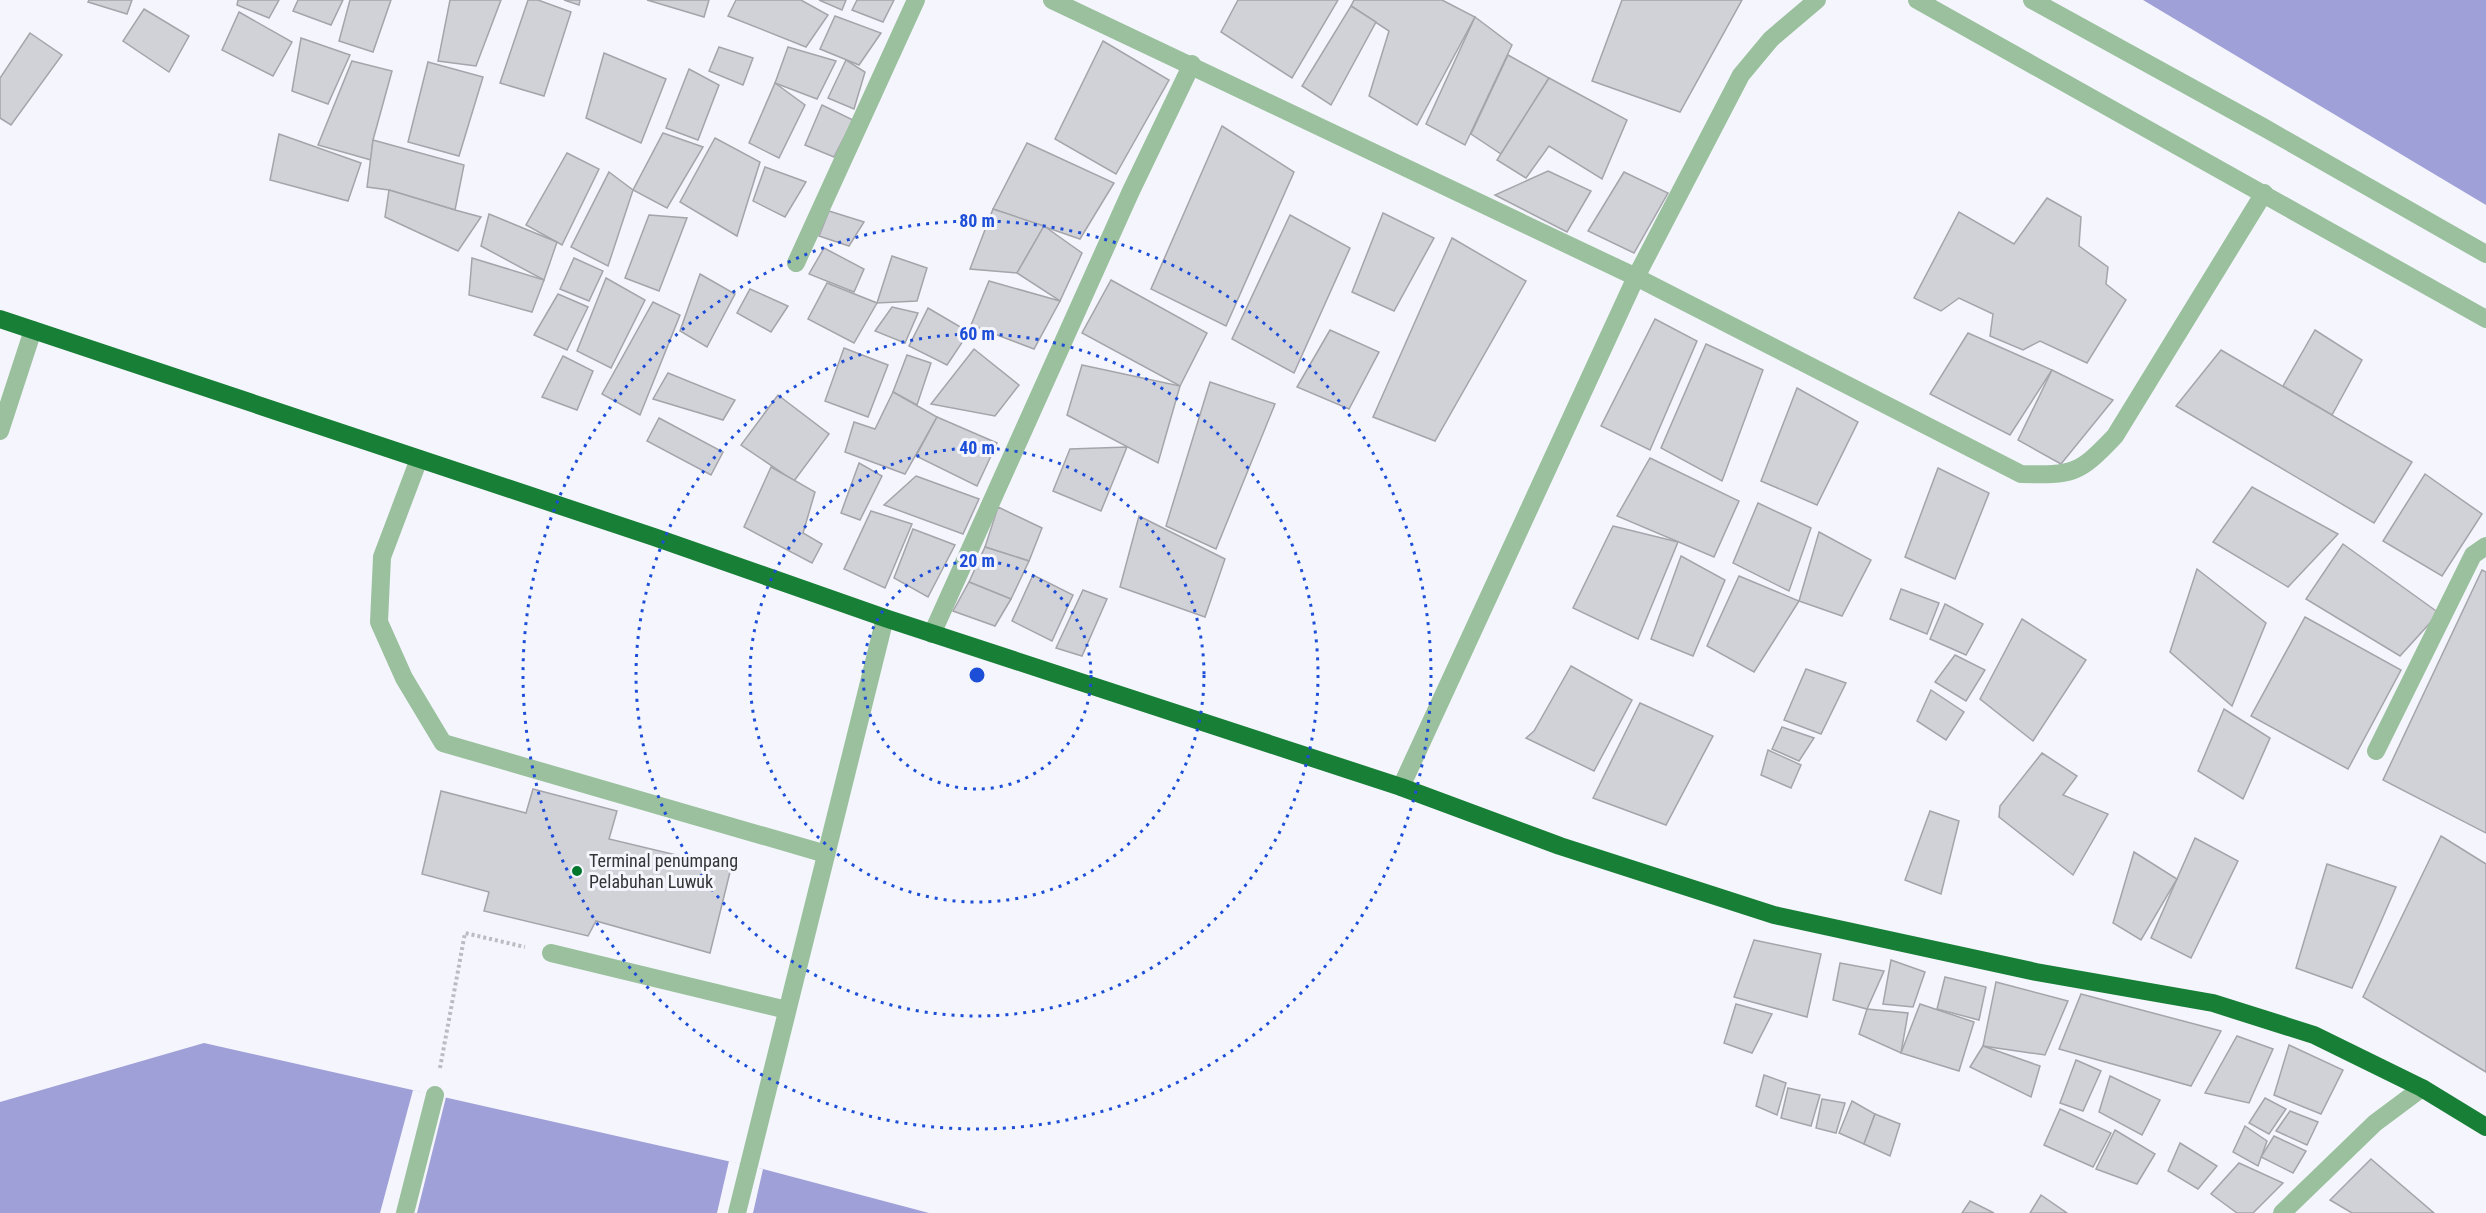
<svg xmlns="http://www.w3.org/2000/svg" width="2486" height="1213" font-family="'Roboto Condensed',sans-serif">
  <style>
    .water { fill: #a0a0d8 }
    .pier { fill: #f5f6fd }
    .building { fill: #d1d2d8; stroke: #a4a4aa; stroke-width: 1.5 }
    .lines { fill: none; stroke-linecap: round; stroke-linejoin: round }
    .path { stroke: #bbbbc1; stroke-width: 4; stroke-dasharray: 3 3; stroke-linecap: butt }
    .minor { stroke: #9ac09e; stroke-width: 18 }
    .highway { stroke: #187f37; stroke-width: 18 }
    .ring { fill: none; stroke: #1d4ed8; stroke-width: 3; stroke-dasharray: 3 6 }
    .poi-dot { fill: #00772d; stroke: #f5f6fd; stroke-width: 2 }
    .labels { text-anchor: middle; stroke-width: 6; stroke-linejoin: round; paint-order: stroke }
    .poi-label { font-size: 18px; fill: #343437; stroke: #f5f6fd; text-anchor: start }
    .centre { fill: #1d4ed8; stroke: #f5f6fd; stroke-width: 3 }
    .ring-label { font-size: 18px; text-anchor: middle; font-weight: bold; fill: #1d4ed8; stroke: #f5f6fd; stroke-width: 6; stroke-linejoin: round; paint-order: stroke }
  </style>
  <rect width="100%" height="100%" fill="#f5f6fd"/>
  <!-- water -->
  <g class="water">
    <polygon points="2143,0 2486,0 2486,205"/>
    <polygon points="204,1043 763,1169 929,1213 0,1213 0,1102"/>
  </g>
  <!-- pier -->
  <g class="pier">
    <polygon points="413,1090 446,1097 417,1213 380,1213"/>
    <polygon points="729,1161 763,1169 753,1213 717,1213"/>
  </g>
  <!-- building -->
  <g class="building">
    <polygon points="89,0 132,0 127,14 88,2"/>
    <polygon points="238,0 279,0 269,18 237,5"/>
    <polygon points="298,0 343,0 331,25 293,11"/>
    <polygon points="350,0 391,0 373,52 339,41"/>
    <polygon points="450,0 501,0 476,66 438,61"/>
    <polygon points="528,0 538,0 571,12 544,96 500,83"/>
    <polygon points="564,0 580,0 579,5"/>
    <polygon points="647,0 709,0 704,17"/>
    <polygon points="736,0 801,0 828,15 806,47 728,16"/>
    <polygon points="819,0 846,0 842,10"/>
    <polygon points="857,0 894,0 883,22 852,10"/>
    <polygon points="1238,0 1338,0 1292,78 1221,32"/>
    <polygon points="1354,0 1442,0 1475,17 1417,125 1369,96 1389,31 1351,6"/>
    <polygon points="1622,0 1742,0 1680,112 1592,81"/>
    <polygon points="1351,6 1376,22 1331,105 1302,86"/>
    <polygon points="144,9 189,36 169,72 123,41"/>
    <polygon points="239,12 292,42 273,76 222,50"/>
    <polygon points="835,16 881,33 859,65 820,49"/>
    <polygon points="1475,17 1512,45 1465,145 1426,124"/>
    <polygon points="30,33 62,55 11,125 0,118 0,78"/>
    <polygon points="301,38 350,55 328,104 292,91"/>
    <polygon points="1103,41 1169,80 1116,174 1055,139"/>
    <polygon points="719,47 753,58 743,85 709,71"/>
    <polygon points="788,47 836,61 817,99 775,83"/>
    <polygon points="604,53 666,79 641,143 586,118"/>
    <polygon points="1508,55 1549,78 1501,154 1471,134"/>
    <polygon points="846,60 865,72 854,109 828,98"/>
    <polygon points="352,61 392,71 373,140 371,160 318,145"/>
    <polygon points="428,62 483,77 459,156 408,142"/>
    <polygon points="689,69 719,85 698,140 666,128"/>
    <polygon points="1549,78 1627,120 1602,179 1549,146 1526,178 1497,160"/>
    <polygon points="775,83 805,105 779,158 749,143"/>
    <polygon points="822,105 853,120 834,157 805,145"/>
    <polygon points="1222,126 1294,172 1226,326 1151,289"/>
    <polygon points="663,133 703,147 667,208 633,190"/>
    <polygon points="279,134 361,163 348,201 270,180"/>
    <polygon points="715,138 760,162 737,236 680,202"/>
    <polygon points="373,140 464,165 455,210 389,190 367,187"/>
    <polygon points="1027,143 1114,183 1080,239 993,209"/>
    <polygon points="567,153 599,169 562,245 526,225"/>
    <polygon points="765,167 806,182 785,217 753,201"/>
    <polygon points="1548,171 1591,191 1567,232 1495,195"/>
    <polygon points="609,172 633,190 608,266 571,247"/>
    <polygon points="1624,172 1668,193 1634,253 1588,231"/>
    <polygon points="389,190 455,210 481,217 458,251 385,217"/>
    <polygon points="2047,198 2081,217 2079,246 2108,267 2106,284 2126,300 2087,363 2040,341 2023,350 1990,336 1993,314 1959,298 1941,311 1914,298 1959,212 2014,244"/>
    <polygon points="993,209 1044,226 1017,273 970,269"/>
    <polygon points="829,211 864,222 849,246 819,236"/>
    <polygon points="1383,213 1434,238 1394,311 1352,292"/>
    <polygon points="489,214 557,242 544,280 481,246"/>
    <polygon points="649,215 687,218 659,291 625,278"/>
    <polygon points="1290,215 1350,248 1294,373 1232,339"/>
    <polygon points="1044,226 1082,253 1060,301 1017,273"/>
    <polygon points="1452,238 1526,281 1435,441 1373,417"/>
    <polygon points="824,248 864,269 854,292 809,274"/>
    <polygon points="892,256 927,268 917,301 877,303"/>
    <polygon points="472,258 544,280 532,312 469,295"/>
    <polygon points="574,258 603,271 589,301 560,289"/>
    <polygon points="700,274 735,294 707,347 680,331"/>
    <polygon points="606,278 645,300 611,368 577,351"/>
    <polygon points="1111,280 1207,333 1180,386 1082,333"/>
    <polygon points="989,281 1060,301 1034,349 971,325"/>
    <polygon points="827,283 877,303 854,343 808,319"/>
    <polygon points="750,289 788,306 771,332 737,313"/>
    <polygon points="558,294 588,307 567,350 534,335"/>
    <polygon points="653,302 680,315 640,415 602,394"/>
    <polygon points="892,307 918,313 905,343 875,331"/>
    <polygon points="928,308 969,332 947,365 909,346"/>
    <polygon points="1655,319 1697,341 1650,450 1601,426"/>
    <polygon points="1330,330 1379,352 1349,409 1297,387"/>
    <polygon points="2315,330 2362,360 2332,415 2283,386"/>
    <polygon points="1968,333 2052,370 2010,435 1930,394"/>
    <polygon points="1706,344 1763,370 1722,481 1661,448"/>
    <polygon points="844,348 888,365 868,417 825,401"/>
    <polygon points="974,349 1019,385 995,416 931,404"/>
    <polygon points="2221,350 2412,462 2374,523 2176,406"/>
    <polygon points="907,355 931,363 917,405 893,392"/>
    <polygon points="563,356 593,371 577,410 542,397"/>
    <polygon points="1082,365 1180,386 1158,463 1067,415"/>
    <polygon points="2052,370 2113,400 2061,464 2018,440"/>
    <polygon points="668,373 735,400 723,420 653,399"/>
    <polygon points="1210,382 1275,404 1216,549 1166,526"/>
    <polygon points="1797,388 1858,422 1817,505 1761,481"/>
    <polygon points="893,392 937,417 905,474 845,452 854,422 875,429"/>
    <polygon points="778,395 829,434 794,481 741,445"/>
    <polygon points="937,417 997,443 977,486 916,456"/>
    <polygon points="659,418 723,452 711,475 647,441"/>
    <polygon points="1127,447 1101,511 1053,491 1070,449"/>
    <polygon points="1650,458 1739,501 1714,557 1617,516"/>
    <polygon points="859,463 882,476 860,520 841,513"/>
    <polygon points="771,467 815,492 803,533 822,544 812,563 744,527"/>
    <polygon points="1938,468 1989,493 1955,579 1905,557"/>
    <polygon points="2425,474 2482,514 2442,576 2383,541"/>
    <polygon points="916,476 979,499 963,534 884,505"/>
    <polygon points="2252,487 2338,534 2288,587 2213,542"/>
    <polygon points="1758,503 1811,528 1789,591 1733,563"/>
    <polygon points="998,507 1042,528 1029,561 985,547"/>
    <polygon points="871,511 912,524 885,588 844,569"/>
    <polygon points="1139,516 1225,559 1205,617 1120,587"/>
    <polygon points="1613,526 1678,542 1638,639 1573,608"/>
    <polygon points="913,529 955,545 928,597 894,578"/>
    <polygon points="1819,532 1871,560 1842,616 1799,601"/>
    <polygon points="2343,544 2439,613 2400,656 2306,599"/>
    <polygon points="985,547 1029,561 1011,599 969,582"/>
    <polygon points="1681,556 1725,580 1693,656 1651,639"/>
    <polygon points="2197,569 2266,623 2232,706 2170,652"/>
    <polygon points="2482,570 2486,572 2486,833 2383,780"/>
    <polygon points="1033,575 1073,595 1052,641 1012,621"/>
    <polygon points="1739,576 1799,601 1754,672 1707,646"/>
    <polygon points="969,582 1011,599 995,626 953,611"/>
    <polygon points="1901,589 1939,603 1927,634 1890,619"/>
    <polygon points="1083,590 1107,599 1082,656 1056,648"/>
    <polygon points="1945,604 1983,624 1966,655 1930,639"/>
    <polygon points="2305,617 2401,670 2348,769 2251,716"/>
    <polygon points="2022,619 2086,660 2033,741 1980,699"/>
    <polygon points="1955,655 1985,670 1966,701 1935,682"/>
    <polygon points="1571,666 1632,700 1594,771 1526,738 1534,731"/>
    <polygon points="1806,669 1846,683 1821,734 1784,720"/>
    <polygon points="1931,690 1964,712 1946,740 1917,721"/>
    <polygon points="1640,703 1713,736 1666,825 1593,798"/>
    <polygon points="2224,709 2270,738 2243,799 2198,771"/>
    <polygon points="1782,727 1814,738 1799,761 1772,749"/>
    <polygon points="1768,750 1801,765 1791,788 1761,775"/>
    <polygon points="2042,753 2077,776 2063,795 2108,814 2073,875 1999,817 2000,806"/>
    <polygon points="533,789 617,811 609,839 731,868 710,953 596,921 588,936 484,911 489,892 422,874 441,791 526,813"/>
    <polygon points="1930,811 1959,821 1941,894 1905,880"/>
    <polygon points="2441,836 2486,864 2486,1072 2363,997"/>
    <polygon points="2195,838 2238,861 2191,958 2151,938"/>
    <polygon points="2134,852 2177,879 2141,940 2113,923"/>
    <polygon points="2327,864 2396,887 2352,988 2296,968"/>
    <polygon points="1754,940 1821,954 1807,1017 1734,997"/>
    <polygon points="1891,960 1925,972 1913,1007 1883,1004"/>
    <polygon points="1840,963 1884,971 1867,1009 1833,1000"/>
    <polygon points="1945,977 1986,987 1979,1020 1937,1009"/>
    <polygon points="1996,982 2068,1001 2045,1055 1983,1046"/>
    <polygon points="2081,994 2221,1031 2191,1086 2059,1049"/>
    <polygon points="1736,1004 1772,1014 1752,1053 1724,1043"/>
    <polygon points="1920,1004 1974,1022 1959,1071 1901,1053"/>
    <polygon points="1867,1009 1908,1013 1901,1053 1859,1034"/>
    <polygon points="2237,1036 2273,1049 2249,1103 2205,1093"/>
    <polygon points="2289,1045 2343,1070 2321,1114 2274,1095"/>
    <polygon points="1983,1046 2040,1066 2031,1097 1970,1067"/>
    <polygon points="2076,1060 2101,1071 2083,1111 2060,1103"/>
    <polygon points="1764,1075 1786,1083 1777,1115 1756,1106"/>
    <polygon points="2110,1076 2160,1100 2142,1135 2099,1112"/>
    <polygon points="1788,1088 1820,1095 1811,1126 1781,1118"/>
    <polygon points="2265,1098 2286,1109 2269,1134 2249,1123"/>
    <polygon points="1822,1099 1845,1103 1836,1133 1816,1128"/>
    <polygon points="1852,1101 1875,1114 1864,1144 1839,1133"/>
    <polygon points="2060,1109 2111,1133 2093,1167 2044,1145"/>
    <polygon points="2290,1111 2318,1122 2307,1145 2276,1131"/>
    <polygon points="1875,1114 1900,1124 1890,1156 1864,1144"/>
    <polygon points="2245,1126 2267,1141 2258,1166 2233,1152"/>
    <polygon points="2115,1130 2155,1154 2137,1184 2096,1169"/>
    <polygon points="2274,1136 2306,1151 2293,1173 2261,1157"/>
    <polygon points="2180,1143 2217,1166 2198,1189 2168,1171"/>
    <polygon points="2371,1159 2434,1213 2352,1213 2330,1200"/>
    <polygon points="2239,1163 2283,1183 2253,1213 2237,1213 2211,1194"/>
    <polygon points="2041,1195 2067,1213 2030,1213"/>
    <polygon points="1970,1201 1994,1213 1962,1213"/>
  </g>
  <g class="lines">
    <!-- path -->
    <polyline class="path" points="440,1068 465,933 525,947"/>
    <!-- minor -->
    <g class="minor">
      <path d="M1052,0L1636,277L2021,474C2073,475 2078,475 2115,436L2264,193"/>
      <polyline points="1917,0 2486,319"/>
      <polyline points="2032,0 2263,127 2486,254"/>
      <polyline points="796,263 916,0"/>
      <polyline points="0,431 33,330"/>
      <polyline points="419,459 382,557 379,622 404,678 443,743 826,854"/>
      <polyline points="932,634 1131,191 1192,64"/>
      <polyline points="2376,751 2473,555 2486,546"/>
      <polyline points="1401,787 1636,277 1741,75 1771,39 1817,0"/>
      <polyline points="551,953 787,1010"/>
      <polyline points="405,1213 435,1095"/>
      <polyline points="737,1213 885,618"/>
      <polyline points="2282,1213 2375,1123 2422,1088"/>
    </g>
    <!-- highway -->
    <polyline class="highway" points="0,319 654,537 885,618 1401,787 1560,846 1774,915 2036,972 2213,1003 2314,1035 2422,1088 2486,1127"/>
  </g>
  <!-- distance rings -->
  <g class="ring">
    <circle cx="977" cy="675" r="114"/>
    <circle cx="977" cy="675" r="227"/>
    <circle cx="977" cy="675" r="341"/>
    <circle cx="977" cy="675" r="454"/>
  </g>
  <!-- markers -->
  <circle class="poi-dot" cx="577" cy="871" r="6"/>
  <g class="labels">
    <!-- poi labels -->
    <g class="poi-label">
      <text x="589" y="867">Terminal penumpang<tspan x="589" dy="21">Pelabuhan Luwuk</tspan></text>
    </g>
  </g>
  <circle cx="977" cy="675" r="9" class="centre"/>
  <g class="ring-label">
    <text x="977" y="227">80 m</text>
    <text x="977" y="340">60 m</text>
    <text x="977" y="454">40 m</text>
    <text x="977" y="567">20 m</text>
  </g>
</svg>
